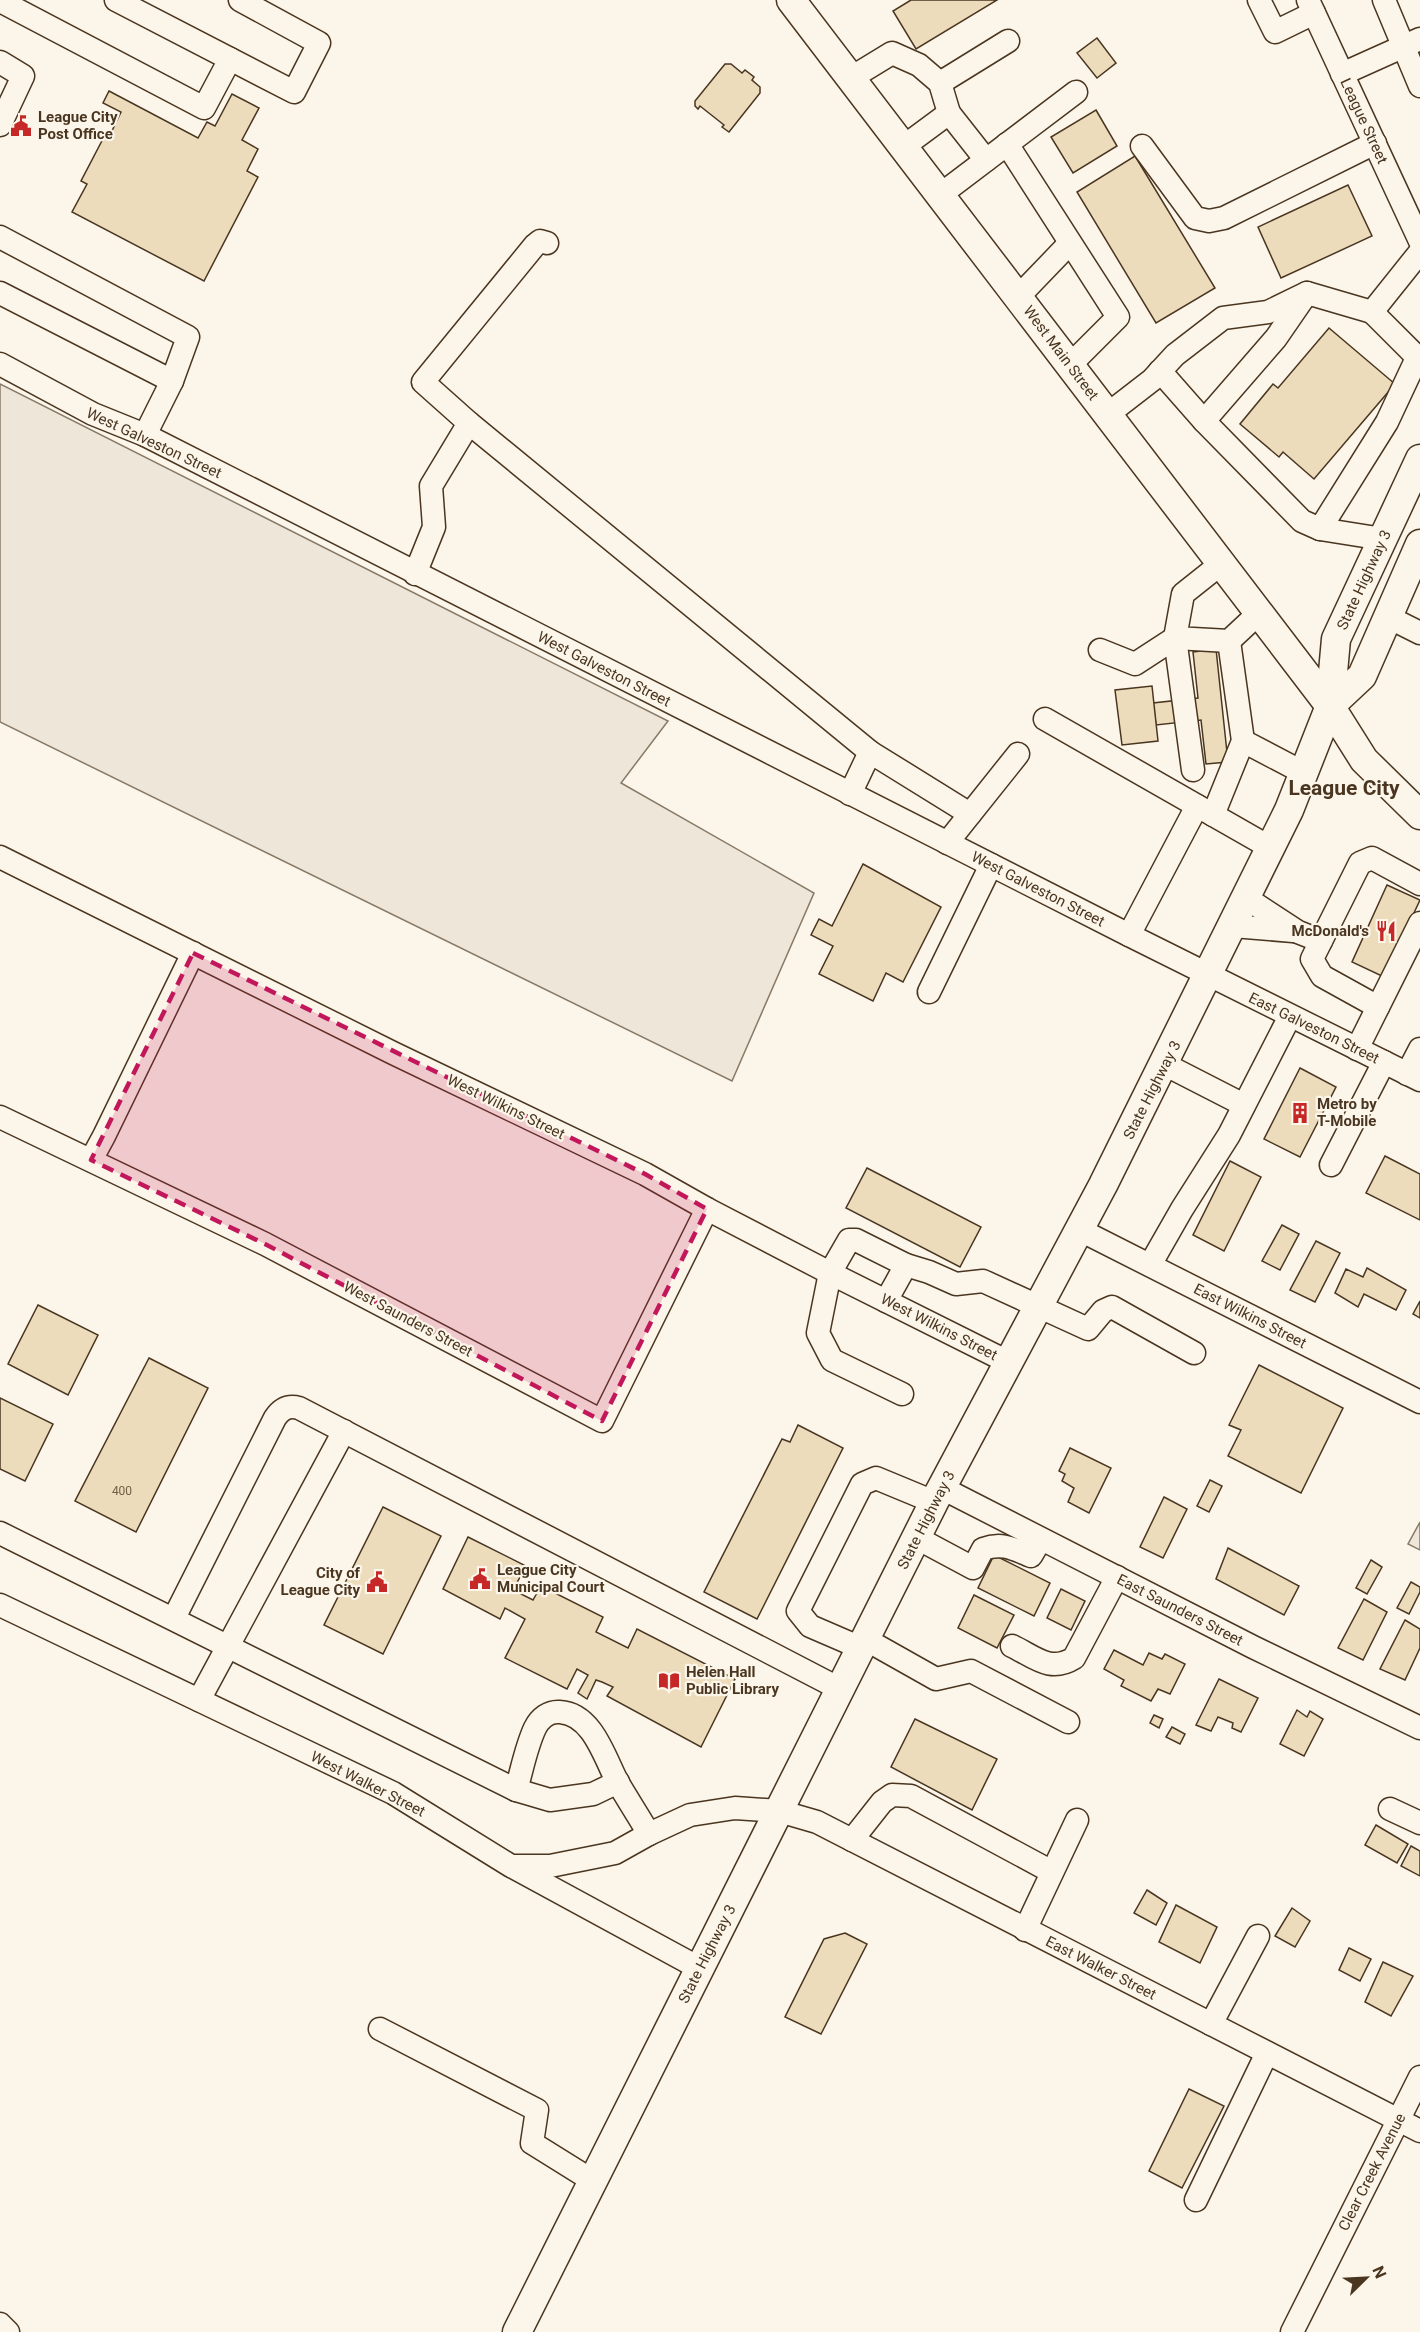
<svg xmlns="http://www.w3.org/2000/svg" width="1420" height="2332" font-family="Roboto,sans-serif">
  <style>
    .green { fill: #ede6d9; stroke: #887966; stroke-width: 1.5 }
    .building { fill: #ecdcbc; stroke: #4a3520; stroke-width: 1.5 }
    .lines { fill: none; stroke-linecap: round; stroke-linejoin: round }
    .minor-casing { stroke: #4a3520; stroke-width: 25 }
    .major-casing { stroke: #4a3520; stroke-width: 31 }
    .minor { stroke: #fbf6e9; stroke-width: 22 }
    .major { stroke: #fbf6e9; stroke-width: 28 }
    .marked { fill: #c2185b; fill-opacity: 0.2; stroke: #c2185b; stroke-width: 4.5; stroke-dasharray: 12 8; stroke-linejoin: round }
    .labels { text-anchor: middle; stroke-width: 4.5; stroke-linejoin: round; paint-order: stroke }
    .number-label { font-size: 12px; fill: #725f47 }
    .poi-label { font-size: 15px; font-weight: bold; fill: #4a3520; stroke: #fbf6e9; text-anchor: start }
    .street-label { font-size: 15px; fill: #4a3520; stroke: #fbf6e9 }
    .district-label { font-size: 21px; font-weight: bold; fill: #4a3520; stroke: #fbf6e9 }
  </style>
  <rect width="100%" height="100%" fill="#fbf6e9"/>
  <!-- green -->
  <g class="green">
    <polygon points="0,384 668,721 621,783 814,893 732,1081 0,722"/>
    <polygon points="1420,1522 1420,1550 1408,1544"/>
  </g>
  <!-- building -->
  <g class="building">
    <polygon points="911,0 997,0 916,49 893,11"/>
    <polygon points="1097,38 1116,63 1097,78 1077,53"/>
    <polygon points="725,64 731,64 742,73 745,70 754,77 752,80 760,87 760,93 729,132 722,127 724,125 700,106 698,109 695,106 695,101"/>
    <polygon points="109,91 198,138 207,122 215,126 232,94 259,108 242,140 258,149 247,171 258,177 204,281 72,212 87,184 81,181 105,135 109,137 121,112 103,103"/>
    <polygon points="1096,110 1117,146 1073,173 1051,137"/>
    <polygon points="1135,156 1215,288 1156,323 1077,192"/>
    <polygon points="1348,185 1372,236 1281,278 1258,227"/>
    <polygon points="1329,328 1395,384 1314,479 1283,452 1279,457 1240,424 1273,384 1278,388"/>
    <polygon points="1216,649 1228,762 1206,764 1201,720 1156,725 1153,703 1198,698 1193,652"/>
    <polygon points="1152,686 1158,741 1122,745 1115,690"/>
    <polygon points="863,864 941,907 903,982 886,973 873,1001 819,974 833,946 811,935 819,919 832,926"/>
    <polygon points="1387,885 1420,900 1384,977 1352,962"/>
    <polygon points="1300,1068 1336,1087 1300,1157 1264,1139"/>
    <polygon points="1385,1156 1420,1174 1420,1220 1366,1193"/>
    <polygon points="1230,1161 1261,1177 1224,1251 1193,1235"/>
    <polygon points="867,1168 981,1227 960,1267 846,1208"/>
    <polygon points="1282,1225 1299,1234 1280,1270 1262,1261"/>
    <polygon points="1316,1241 1340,1253 1315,1302 1290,1290"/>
    <polygon points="1367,1268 1406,1290 1396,1310 1364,1294 1358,1307 1335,1293 1346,1269 1363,1277"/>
    <polygon points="1420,1301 1420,1318 1413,1314"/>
    <polygon points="38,1305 98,1335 68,1395 8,1364"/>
    <polygon points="149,1358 208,1388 136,1532 75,1501"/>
    <polygon points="1259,1365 1343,1408 1301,1493 1228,1456 1241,1430 1229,1425"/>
    <polygon points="0,1398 53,1424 25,1481 0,1469"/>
    <polygon points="798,1425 843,1448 757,1619 704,1592 782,1439 790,1442"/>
    <polygon points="1070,1448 1111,1468 1089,1513 1068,1502 1074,1488 1062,1481 1065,1474 1059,1471"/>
    <polygon points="1210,1480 1222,1486 1209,1512 1197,1506"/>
    <polygon points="1164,1497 1187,1509 1163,1558 1140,1547"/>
    <polygon points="383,1507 441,1536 383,1654 324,1625"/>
    <polygon points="468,1537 526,1566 513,1590 533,1600 541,1586 603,1617 596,1632 628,1648 637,1629 735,1679 701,1747 607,1696 613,1687 602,1682 596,1680 587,1699 578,1693 588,1675 577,1669 567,1689 505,1658 525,1619 505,1608 500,1619 443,1589"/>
    <polygon points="1228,1548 1299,1586 1284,1615 1216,1579"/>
    <polygon points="994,1555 1050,1583 1034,1616 978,1588"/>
    <polygon points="1371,1560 1382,1567 1367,1594 1356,1588"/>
    <polygon points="1411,1582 1420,1587 1420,1592 1409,1614 1397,1608"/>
    <polygon points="1061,1589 1085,1601 1071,1630 1047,1618"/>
    <polygon points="974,1595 1014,1615 997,1648 958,1628"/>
    <polygon points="1364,1599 1387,1612 1363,1660 1338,1648"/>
    <polygon points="1405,1620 1420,1629 1420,1648 1405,1680 1380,1669"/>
    <polygon points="1114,1650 1143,1665 1149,1653 1162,1659 1165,1654 1185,1664 1170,1694 1158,1689 1151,1701 1121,1686 1124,1680 1104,1669"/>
    <polygon points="1219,1679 1258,1698 1241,1732 1232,1728 1233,1723 1218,1717 1211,1731 1196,1725"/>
    <polygon points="1297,1710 1307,1717 1310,1711 1323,1719 1304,1756 1280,1744"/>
    <polygon points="1154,1715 1163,1719 1159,1728 1150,1723"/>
    <polygon points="915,1719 997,1759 972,1810 891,1767"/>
    <polygon points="1172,1727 1185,1734 1180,1744 1166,1737"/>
    <polygon points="1376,1825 1408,1844 1397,1863 1365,1845"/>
    <polygon points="1411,1846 1420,1851 1420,1876 1401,1866"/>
    <polygon points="1147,1890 1167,1903 1156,1925 1134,1913"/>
    <polygon points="1176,1905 1217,1927 1200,1963 1159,1942"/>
    <polygon points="1292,1908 1310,1921 1295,1947 1275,1936"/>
    <polygon points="845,1933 867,1944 821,2034 785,2017 824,1939"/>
    <polygon points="1349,1948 1371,1959 1360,1981 1339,1970"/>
    <polygon points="1383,1962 1413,1976 1391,2016 1365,2002"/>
    <polygon points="1189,2089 1224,2106 1182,2188 1149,2171"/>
  </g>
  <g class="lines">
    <defs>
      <g id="minor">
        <polyline points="116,0 294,92 319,43 240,0"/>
        <polyline points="1259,0 1275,32 1314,13"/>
        <polyline points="1308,0 1420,241"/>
        <polyline points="1384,0 1420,86"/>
        <polyline points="6,4 204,108 230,59"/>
        <polyline points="0,62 23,76 0,125"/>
        <polyline points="1342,74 1420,39"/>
        <polyline points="851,78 892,53 919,65 940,83 949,113 903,147"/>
        <polyline points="940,83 1008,41"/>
        <polyline points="949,113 986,160"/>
        <polyline points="1007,144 1118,317 1070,365"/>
        <polyline points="1142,146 1195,218 1209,221 1224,218 1375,143"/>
        <polyline points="940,195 1076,92"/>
        <polyline points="0,237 188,337 172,381 145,435"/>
        <polyline points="0,293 172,381"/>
        <polyline points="1307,293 1276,338 1204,421 1302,521 1320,529 1383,539"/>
        <polyline points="1018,297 1070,243"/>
        <polyline points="1372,312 1420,360"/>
        <polyline points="0,364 93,414 145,435 1129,935 1420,1080"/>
        <polyline points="1160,371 1204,421"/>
        <polyline points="1108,414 1152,380 1175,355 1223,318 1268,312 1307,293 1372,312 1420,252"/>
        <polyline points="469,423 870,752 970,814"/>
        <polyline points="1320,529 1387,422 1417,358"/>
        <polyline points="1222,563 1183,594 1175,638 1229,641 1259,613"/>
        <polyline points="415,574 434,527 431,486 469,423 423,382 535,245 540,241 547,243"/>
        <polyline points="1388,617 1420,633"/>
        <polyline points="1100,650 1135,664 1175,638 1193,770"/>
        <polyline points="1045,719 1271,848"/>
        <polyline points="1243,741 1304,773"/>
        <polyline points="850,794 870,752"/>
        <polyline points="1213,815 1243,741 1229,641"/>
        <polyline points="947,843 1018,754"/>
        <polyline points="0,857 393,1053 645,1174 707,1209 830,1273 1008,1362"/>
        <polyline points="1246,898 1298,932 1321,941"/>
        <polyline points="1233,926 1293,931"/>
        <polyline points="1129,935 1197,806"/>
        <polyline points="929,992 991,865"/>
        <polyline points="1378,1007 1322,976 1312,959 1360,863 1372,858 1420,884"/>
        <polyline points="1357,1049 1420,923"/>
        <polyline points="1164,1064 1244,1105"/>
        <polyline points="1407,1074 1420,1049"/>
        <polyline points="0,1117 265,1244 602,1421 707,1209"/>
        <polyline points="91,1160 104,1136 193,953"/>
        <polyline points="1331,1165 1384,1062"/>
        <polyline points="1080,1230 1420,1402"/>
        <polyline points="1150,1265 1182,1209 1229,1135 1290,1016"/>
        <polyline points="886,1301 906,1265"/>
        <polyline points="902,1394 832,1360 818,1333 830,1273 849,1240 856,1240 906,1265 929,1272 956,1284 983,1281 1088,1329 1103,1311 1112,1307 1194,1353"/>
        <polyline points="942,1488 1253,1647 1420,1728"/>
        <path d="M0,1533L516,1790C522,1770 526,1747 535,1728C540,1718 549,1711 560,1712C593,1714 605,1759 618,1783C628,1800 639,1817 649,1834"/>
        <path d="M917,1538L973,1568L983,1549C1002,1542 1014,1549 1031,1556L1041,1539"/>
        <polyline points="0,1605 393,1793 511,1866 550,1866 615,1853 649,1834 690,1815 735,1808 779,1811 817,1822 1420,2131"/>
        <path d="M174,1618L275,1418C281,1409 288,1405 299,1408L840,1689"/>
        <polyline points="865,1639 936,1679 971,1671 1068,1722"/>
        <path d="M1012,1646C1035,1657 1050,1673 1074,1658L1117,1577"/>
        <polyline points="861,1648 810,1626 798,1611 862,1484 876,1478 934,1502"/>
        <polyline points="199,1700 344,1431"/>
        <polyline points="516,1790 550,1800 593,1794 618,1782"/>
        <polyline points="1390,1809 1420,1823"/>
        <polyline points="852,1840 882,1802 892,1795 911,1796 1052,1872"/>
        <polyline points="513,1867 699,1968"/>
        <polyline points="1025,1930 1077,1820"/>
        <polyline points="1211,2024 1258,1936"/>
        <polyline points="380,2029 537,2110 532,2143 593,2181"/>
        <polyline points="1196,2200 1267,2053"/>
        <polyline points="0,2324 8,2332"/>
        <polyline points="1292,2332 1420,2077"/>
      </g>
      <g id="major">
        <polyline points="791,0 1330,706 1364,760 1420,815"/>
        <polyline points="1330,706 1362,676 1420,544"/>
        <polyline points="517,2332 934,1502 1103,1185 1289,810 1330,706 1336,639 1420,459"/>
      </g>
    </defs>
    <!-- minor casing -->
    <use href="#minor" class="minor-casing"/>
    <!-- major casing -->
    <use href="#major" class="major-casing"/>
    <!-- minor -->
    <use href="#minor" class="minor"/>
    <!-- major -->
    <use href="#major" class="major"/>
  </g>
  <!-- marked area -->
  <path class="marked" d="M193,953L645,1174L707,1209L602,1421L265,1244L91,1160Z"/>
  <!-- icons -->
  <defs>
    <symbol id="civic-bare" viewBox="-9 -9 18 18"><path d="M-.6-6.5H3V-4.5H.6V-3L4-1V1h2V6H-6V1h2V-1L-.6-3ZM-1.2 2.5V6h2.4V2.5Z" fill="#c62828" stroke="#fbf6e9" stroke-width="2.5" paint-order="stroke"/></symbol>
    <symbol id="restaurant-bare" viewBox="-9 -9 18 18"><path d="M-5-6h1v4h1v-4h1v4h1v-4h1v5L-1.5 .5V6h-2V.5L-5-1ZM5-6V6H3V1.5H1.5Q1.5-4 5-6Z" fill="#c62828" stroke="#fbf6e9" stroke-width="2.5" paint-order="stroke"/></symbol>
    <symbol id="building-bare" viewBox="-9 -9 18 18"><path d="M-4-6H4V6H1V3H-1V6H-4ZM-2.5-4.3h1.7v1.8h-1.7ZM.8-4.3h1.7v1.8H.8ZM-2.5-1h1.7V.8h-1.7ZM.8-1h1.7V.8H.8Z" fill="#c62828" stroke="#fbf6e9" stroke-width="2.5" paint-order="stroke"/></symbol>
    <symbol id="library-bare" viewBox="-9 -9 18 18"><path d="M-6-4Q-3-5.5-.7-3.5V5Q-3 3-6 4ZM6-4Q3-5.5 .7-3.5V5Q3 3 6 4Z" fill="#c62828" stroke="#fbf6e9" stroke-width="2.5" paint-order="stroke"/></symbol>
  </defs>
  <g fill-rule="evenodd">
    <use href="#civic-bare" x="6" y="111" width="30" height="30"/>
    <use href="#restaurant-bare" x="1371" y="916" width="30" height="30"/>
    <use href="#building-bare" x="1285" y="1098" width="30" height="30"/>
    <use href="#civic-bare" x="465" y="1564" width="30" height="30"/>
    <use href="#civic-bare" x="362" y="1567" width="30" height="30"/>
    <use href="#library-bare" x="654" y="1666" width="30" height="30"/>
  </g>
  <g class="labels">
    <!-- number labels -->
    <g class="number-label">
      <text x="122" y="1495">400</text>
    </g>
    <!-- poi labels -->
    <g class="poi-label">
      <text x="38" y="122">League City<tspan x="38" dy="17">Post Office</tspan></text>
      <text x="1369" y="936" text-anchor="end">McDonald's</text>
      <text x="1317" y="1109">Metro by<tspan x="1317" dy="17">T-Mobile</tspan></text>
      <text x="497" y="1575">League City<tspan x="497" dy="17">Municipal Court</tspan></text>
      <text x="360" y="1578" text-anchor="end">City of<tspan x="360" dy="17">League City</tspan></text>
      <text x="686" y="1677">Helen Hall<tspan x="686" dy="17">Public Library</tspan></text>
    </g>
    <!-- street labels -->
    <g class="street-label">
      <text transform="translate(1364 121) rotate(65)" y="5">League Street</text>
      <text transform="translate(1061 353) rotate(53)" y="5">West Main Street</text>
      <text transform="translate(154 443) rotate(25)" y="5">West Galveston Street</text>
      <text transform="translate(1364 580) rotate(-65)" y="5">State Highway 3</text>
      <text transform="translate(604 669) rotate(27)" y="5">West Galveston Street</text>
      <text transform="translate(1038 889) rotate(27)" y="5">West Galveston Street</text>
      <text transform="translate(1314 1028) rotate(26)" y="5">East Galveston Street</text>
      <text transform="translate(1152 1090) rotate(-63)" y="5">State Highway 3</text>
      <text transform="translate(506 1107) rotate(26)" y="5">West Wilkins Street</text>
      <text transform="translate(1250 1316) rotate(27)" y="5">East Wilkins Street</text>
      <text transform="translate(408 1319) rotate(28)" y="5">West Saunders Street</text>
      <text transform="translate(939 1327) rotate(27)" y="5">West Wilkins Street</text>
      <text transform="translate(926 1520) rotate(-63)" y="5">State Highway 3</text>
      <text transform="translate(1180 1610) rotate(27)" y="5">East Saunders Street</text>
      <text transform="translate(368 1784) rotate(27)" y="5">West Walker Street</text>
      <text transform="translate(707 1954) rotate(-63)" y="5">State Highway 3</text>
      <text transform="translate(1101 1968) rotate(27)" y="5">East Walker Street</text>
      <text transform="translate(1372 2172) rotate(-63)" y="5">Clear Creek Avenue</text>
    </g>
    <!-- district labels -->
    <g class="district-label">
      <text x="1344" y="795">League City</text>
    </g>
  </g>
  <!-- north arrow -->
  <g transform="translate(1366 2278) rotate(66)" stroke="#fbf6e9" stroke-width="4.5" paint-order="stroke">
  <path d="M0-4.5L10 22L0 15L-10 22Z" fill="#4a3520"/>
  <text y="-9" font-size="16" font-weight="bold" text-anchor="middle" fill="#4a3520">N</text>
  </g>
</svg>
